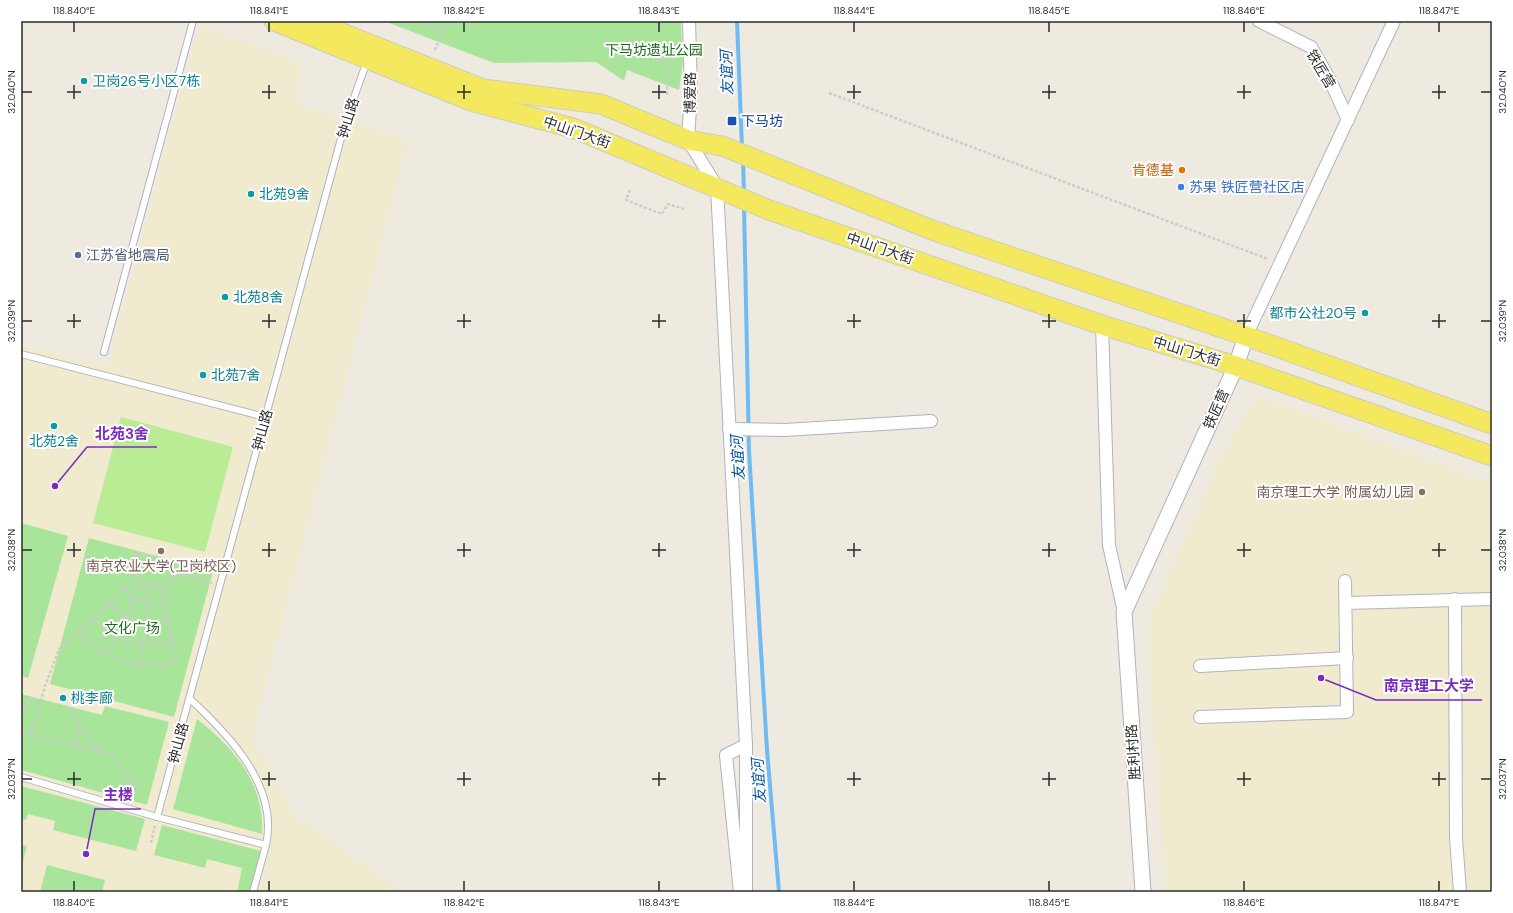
<svg xmlns="http://www.w3.org/2000/svg" width="1513" height="913" font-family="'DM Sans','Noto Sans SC',sans-serif">
  <style>
    .education { fill: #f0eace }
    .green { fill: #a8e59a }
    .pitch { fill: #baec96 }
    .lines { fill: none; stroke-linecap: round; stroke-linejoin: round }
    .stream { stroke: #70bbf1; stroke-width: 4 }
    .service-casing { stroke: #b2b2c0; stroke-width: 8 }
    .minor-casing { stroke: #b2b2c0; stroke-width: 14 }
    .tertiary-casing { stroke: #b2b2c0; stroke-width: 17 }
    .primary-casing { stroke: #ccc; stroke-width: 21 }
    .path { stroke: #ccc; stroke-width: 2.5; stroke-dasharray: 3 2; stroke-linecap: butt }
    .service { stroke: #fff; stroke-width: 6 }
    .minor { stroke: #fff; stroke-width: 12 }
    .tertiary { stroke: #fff; stroke-width: 15 }
    .primary { stroke: #f4e85e; stroke-width: 19 }
    .ticks { fill: none; stroke: #2c2c2c; stroke-width: 1.5 }
    .culture-dot { fill: #0f9aa8; stroke: #fff; stroke-width: 1.5 }
    .transit-dot { fill: #1a4fb4; stroke: #fff; stroke-width: 1.5 }
    .food-dot { fill: #e8710a; stroke: #fff; stroke-width: 1.5 }
    .shop-dot { fill: #3f7fe0; stroke: #fff; stroke-width: 1.5 }
    .service-dot { fill: #5c6f8a; stroke: #fff; stroke-width: 1.5 }
    .education-dot { fill: #8d6e63; stroke: #fff; stroke-width: 1.5 }
    .labels { text-anchor: middle; stroke-width: 4; stroke-linejoin: round; paint-order: stroke }
    .park-label { font-size: 14px; fill: #1d6c19; stroke: #fff }
    .street-label { font-size: 14px; fill: #2c2c2c; stroke: #fff }
    .culture-label { font-size: 14px; fill: #0d838f; stroke: #fff; text-anchor: start }
    .transit-label { font-size: 14px; fill: #164399; stroke: #fff; text-anchor: start }
    .food-label { font-size: 14px; fill: #c56008; stroke: #fff; text-anchor: end }
    .shop-label { font-size: 14px; fill: #366cbe; stroke: #fff; text-anchor: start }
    .service-label { font-size: 14px; fill: #4e5e75; stroke: #fff; text-anchor: start }
    .education-label { font-size: 14px; fill: #785e54; stroke: #fff; text-anchor: end }
    .water-label { font-size: 15px; font-style: italic; fill: #0b56a2; stroke: #fff }
    .leader { fill: none; stroke: #7b2cbf; stroke-width: 1.5 }
    .callout-dot { fill: #7b2cbf; stroke: #fff; stroke-width: 1.5 }
    .callout-label { font-size: 15px; text-anchor: middle; font-weight: bold; fill: #7b2cbf; stroke: #fff; stroke-width: 4; stroke-linejoin: round; paint-order: stroke }
    .neatline { fill: none; stroke: #2c2c2c; stroke-width: 1.5 }
    .ticks-label { font-size: 10px; text-anchor: middle; fill: #2c2c2c }
  </style>
  <rect width="100%" height="100%" fill="#eeeadf"/>
  <!-- education -->
  <g class="education">
    <polygon points="199,26 300,62 297,104 408,140 252,736 296,818 378,874 401,892 21,892 21,344 108,366"/>
    <polygon points="1257,396 1492,484 1492,892 1166,892 1154,733 1148,623 1226,447"/>
  </g>
  <!-- green -->
  <g class="green">
    <polygon points="384,21 681,21 683,62 679,90 627,70 624,81 596,62 494,63"/>
    <polygon points="21,523 68,536 28,678 21,676"/>
    <polygon points="89,538 213,571 174,717 50,684"/>
    <polygon points="21,694 102,715 105,706 169,722 147,805 21,770"/>
    <path d="M197,719C234,748 265,784 262,834L173,809Z"/>
    <polygon points="21,786 145,819 136,851 53,830 55,821 28,814 26,820 21,819"/>
    <polygon points="162,825 261,851 250,892 237,892 242,868 207,859 205,868 154,855"/>
    <polygon points="21,845 27,846 21,869"/>
    <polygon points="47,865 105,880 102,892 40,892"/>
  </g>
  <!-- pitch -->
  <polygon class="pitch" points="121,417 233,447 205,552 93,523"/>
  <g class="lines">
    <!-- stream -->
    <g class="stream">
      <polyline points="737,21 742,148"/>
      <polyline points="743,159 744,194"/>
      <polyline points="744,205 749,451 767,750 779,892"/>
    </g>
    <defs>
      <g id="service">
        <polyline points="104,352 193,21"/>
        <polyline points="21,354 265,417"/>
        <path d="M190,699C229,735 279,786 266,845"/>
        <polyline points="21,777 157,817 266,845 253,892"/>
        <polyline points="157,817 346,120 367,61"/>
      </g>
      <g id="minor">
        <polyline points="689,21 691,92 688,140 717,187 746,745 746,892"/>
        <polyline points="1259,21 1311,47 1330,80 1348,120"/>
        <polyline points="1102,325 1109,545 1124,612"/>
        <polyline points="1246,336 1394,21"/>
        <polyline points="729,429 785,430 931,421"/>
        <polyline points="1455,599 1456,838 1460,892"/>
        <polyline points="1347,603 1492,599"/>
        <polyline points="1200,666 1347,658"/>
        <polyline points="1200,717 1347,712 1345,581"/>
        <polyline points="740,892 726,755 746,745"/>
      </g>
      <polyline id="tertiary" points="1143,892 1124,612 1236,366 1246,336"/>
      <g id="primary">
        <polyline points="274,21 471,101 573,128 769,210 1102,325 1236,366 1492,456"/>
        <polyline points="312,21 483,89 601,104 688,140 722,146 932,230 1246,336 1492,424"/>
      </g>
    </defs>
    <!-- service casing -->
    <use href="#service" class="service-casing"/>
    <!-- minor casing -->
    <use href="#minor" class="minor-casing"/>
    <!-- tertiary casing -->
    <use href="#tertiary" class="tertiary-casing"/>
    <!-- primary casing -->
    <use href="#primary" class="primary-casing"/>
    <!-- path -->
    <g class="path">
      <polyline points="419,21 442,32"/>
      <polyline points="642,46 630,40 626,46 668,62 667,95"/>
      <polyline points="435,50 442,32 444,21"/>
      <polyline points="829,93 1268,259"/>
      <polyline points="630,190 626,200 662,214 668,204 684,209"/>
      <path d="M136,553L174,564L168,585C153,586 142,583 130,573Z"/>
      <polyline points="172,572 212,583"/>
      <path d="M125,589C135,602 147,605 163,601"/>
      <path d="M110,603C126,623 143,627 168,621"/>
      <path d="M94,617C116,643 140,648 172,640"/>
      <path d="M79,631C84,637 90,644 97,649C118,664 153,670 177,660L159,585"/>
      <polyline points="107,655 142,582"/>
      <polyline points="141,664 150,584"/>
      <polyline points="71,707 78,725 99,752"/>
      <polyline points="21,711 35,697"/>
      <polyline points="21,735 31,735 112,755 138,790"/>
      <polyline points="31,735 45,686 59,649 137,579"/>
      <polyline points="75,746 75,737 79,730 78,725"/>
      <polyline points="151,843 155,826"/>
    </g>
    <!-- service -->
    <use href="#service" class="service"/>
    <!-- minor -->
    <use href="#minor" class="minor"/>
    <!-- tertiary -->
    <use href="#tertiary" class="tertiary"/>
    <!-- primary -->
    <use href="#primary" class="primary"/>
  </g>
  <!-- ticks -->
  <path class="ticks" d="M74,22V32M269,22V32M464,22V32M659,22V32M854,22V32M1049,22V32M1244,22V32M1439,22V32M74,85V99M269,85V99M464,85V99M659,85V99M854,85V99M1049,85V99M1244,85V99M1439,85V99M22,92H32M67,92H81M262,92H276M457,92H471M652,92H666M847,92H861M1042,92H1056M1237,92H1251M1432,92H1446M1481,92H1491M74,314V328M269,314V328M464,314V328M659,314V328M854,314V328M1049,314V328M1244,314V328M1439,314V328M22,321H32M67,321H81M262,321H276M457,321H471M652,321H666M847,321H861M1042,321H1056M1237,321H1251M1432,321H1446M1481,321H1491M74,543V557M269,543V557M464,543V557M659,543V557M854,543V557M1049,543V557M1244,543V557M1439,543V557M22,550H32M67,550H81M262,550H276M457,550H471M652,550H666M847,550H861M1042,550H1056M1237,550H1251M1432,550H1446M1481,550H1491M74,772V786M269,772V786M464,772V786M659,772V786M854,772V786M1049,772V786M1244,772V786M1439,772V786M22,779H32M67,779H81M262,779H276M457,779H471M652,779H666M847,779H861M1042,779H1056M1237,779H1251M1432,779H1446M1481,779H1491M74,881V891M269,881V891M464,881V891M659,881V891M854,881V891M1049,881V891M1244,881V891M1439,881V891"/>
  <!-- markers -->
  <g class="culture-dot">
    <circle cx="84" cy="81" r="4"/>
    <circle cx="251" cy="194" r="4"/>
    <circle cx="225" cy="297" r="4"/>
    <circle cx="1365" cy="313" r="4"/>
    <circle cx="203" cy="375" r="4"/>
    <circle cx="54" cy="426" r="4"/>
    <circle cx="63" cy="698" r="4"/>
  </g>
  <rect class="transit-dot" x="727" y="116" width="10" height="10" rx="2"/>
  <circle class="food-dot" cx="1182" cy="170" r="4"/>
  <circle class="shop-dot" cx="1181" cy="187" r="4"/>
  <circle class="service-dot" cx="78" cy="255" r="4"/>
  <g class="education-dot">
    <circle cx="1422" cy="492" r="4"/>
    <circle cx="161" cy="551" r="4"/>
  </g>
  <g class="labels">
    <!-- park labels -->
    <g class="park-label">
      <text x="654" y="55">下马坊遗址公园</text>
      <text x="132" y="633">文化广场</text>
    </g>
    <!-- street labels -->
    <g class="street-label">
      <text transform="translate(1321 69) rotate(59)" y="5">铁匠营</text>
      <text transform="translate(690 93) rotate(-89)" y="5">博爱路</text>
      <text transform="translate(348 118) rotate(-73)" y="5">钟山路</text>
      <text transform="translate(577 132) rotate(19)" y="5">中山门大街</text>
      <text transform="translate(880 248) rotate(19)" y="5">中山门大街</text>
      <text transform="translate(1187 351) rotate(17)" y="5">中山门大街</text>
      <text transform="translate(1216 409) rotate(-66)" y="5">铁匠营</text>
      <text transform="translate(262 430) rotate(-75)" y="5">钟山路</text>
      <text transform="translate(178 743) rotate(-75)" y="5">钟山路</text>
      <text transform="translate(1133 752) rotate(-94)" y="5">胜利村路</text>
    </g>
    <!-- culture labels -->
    <g class="culture-label">
      <text x="92" y="86">卫岗26号小区7栋</text>
      <text x="259" y="199">北苑9舍</text>
      <text x="233" y="302">北苑8舍</text>
      <text x="1357" y="318" text-anchor="end">都市公社20号</text>
      <text x="211" y="380">北苑7舍</text>
      <text x="54" y="446" text-anchor="middle">北苑2舍</text>
      <text x="71" y="703">桃李廊</text>
    </g>
    <!-- transit labels -->
    <g class="transit-label">
      <text x="741" y="126">下马坊</text>
    </g>
    <!-- food labels -->
    <g class="food-label">
      <text x="1174" y="175">肯德基</text>
    </g>
    <!-- shop labels -->
    <g class="shop-label">
      <text x="1189" y="192">苏果 铁匠营社区店</text>
    </g>
    <!-- service labels -->
    <g class="service-label">
      <text x="86" y="260">江苏省地震局</text>
    </g>
    <!-- education labels -->
    <g class="education-label">
      <text x="1414" y="497">南京理工大学 附属幼儿园</text>
      <text x="161" y="571" text-anchor="middle">南京农业大学(卫岗校区)</text>
    </g>
    <!-- water labels -->
    <g class="water-label">
      <text transform="translate(727 73) rotate(-92)" y="5">友谊河</text>
      <text transform="translate(738 458) rotate(-93)" y="5">友谊河</text>
      <text transform="translate(759 781) rotate(-94)" y="5">友谊河</text>
    </g>
  </g>
  <!-- callouts -->
  <path class="leader" d="M55 486L87 447H157M1321 678L1376 700H1482M86 854L95 809H141"/>
  <g class="callout-dot">
    <circle cx="55" cy="486" r="4"/>
    <circle cx="1321" cy="678" r="4"/>
    <circle cx="86" cy="854" r="4"/>
  </g>
  <g class="callout-label">
    <text x="122" y="439">北苑3舍</text>
    <text x="1429" y="691">南京理工大学</text>
    <text x="118" y="800">主楼</text>
  </g>
  <!-- border -->
  <rect width="1513" height="913" fill="none" stroke="#ffffff" stroke-width="44"/>
  <rect x="22" y="22" width="1469" height="869" class="neatline"/>
  <g class="ticks-label">
    <text x="74" y="14">118.840°E</text>
    <text x="269" y="14">118.841°E</text>
    <text x="464" y="14">118.842°E</text>
    <text x="659" y="14">118.843°E</text>
    <text x="854" y="14">118.844°E</text>
    <text x="1049" y="14">118.845°E</text>
    <text x="1244" y="14">118.846°E</text>
    <text x="1439" y="14">118.847°E</text>
    <text transform="translate(11 92) rotate(-90)" y="4">32.040°N</text>
    <text transform="translate(1502 92) rotate(-90)" y="4">32.040°N</text>
    <text transform="translate(11 321) rotate(-90)" y="4">32.039°N</text>
    <text transform="translate(1502 321) rotate(-90)" y="4">32.039°N</text>
    <text transform="translate(11 550) rotate(-90)" y="4">32.038°N</text>
    <text transform="translate(1502 550) rotate(-90)" y="4">32.038°N</text>
    <text transform="translate(11 779) rotate(-90)" y="4">32.037°N</text>
    <text transform="translate(1502 779) rotate(-90)" y="4">32.037°N</text>
    <text x="74" y="906">118.840°E</text>
    <text x="269" y="906">118.841°E</text>
    <text x="464" y="906">118.842°E</text>
    <text x="659" y="906">118.843°E</text>
    <text x="854" y="906">118.844°E</text>
    <text x="1049" y="906">118.845°E</text>
    <text x="1244" y="906">118.846°E</text>
    <text x="1439" y="906">118.847°E</text>
  </g>
</svg>
